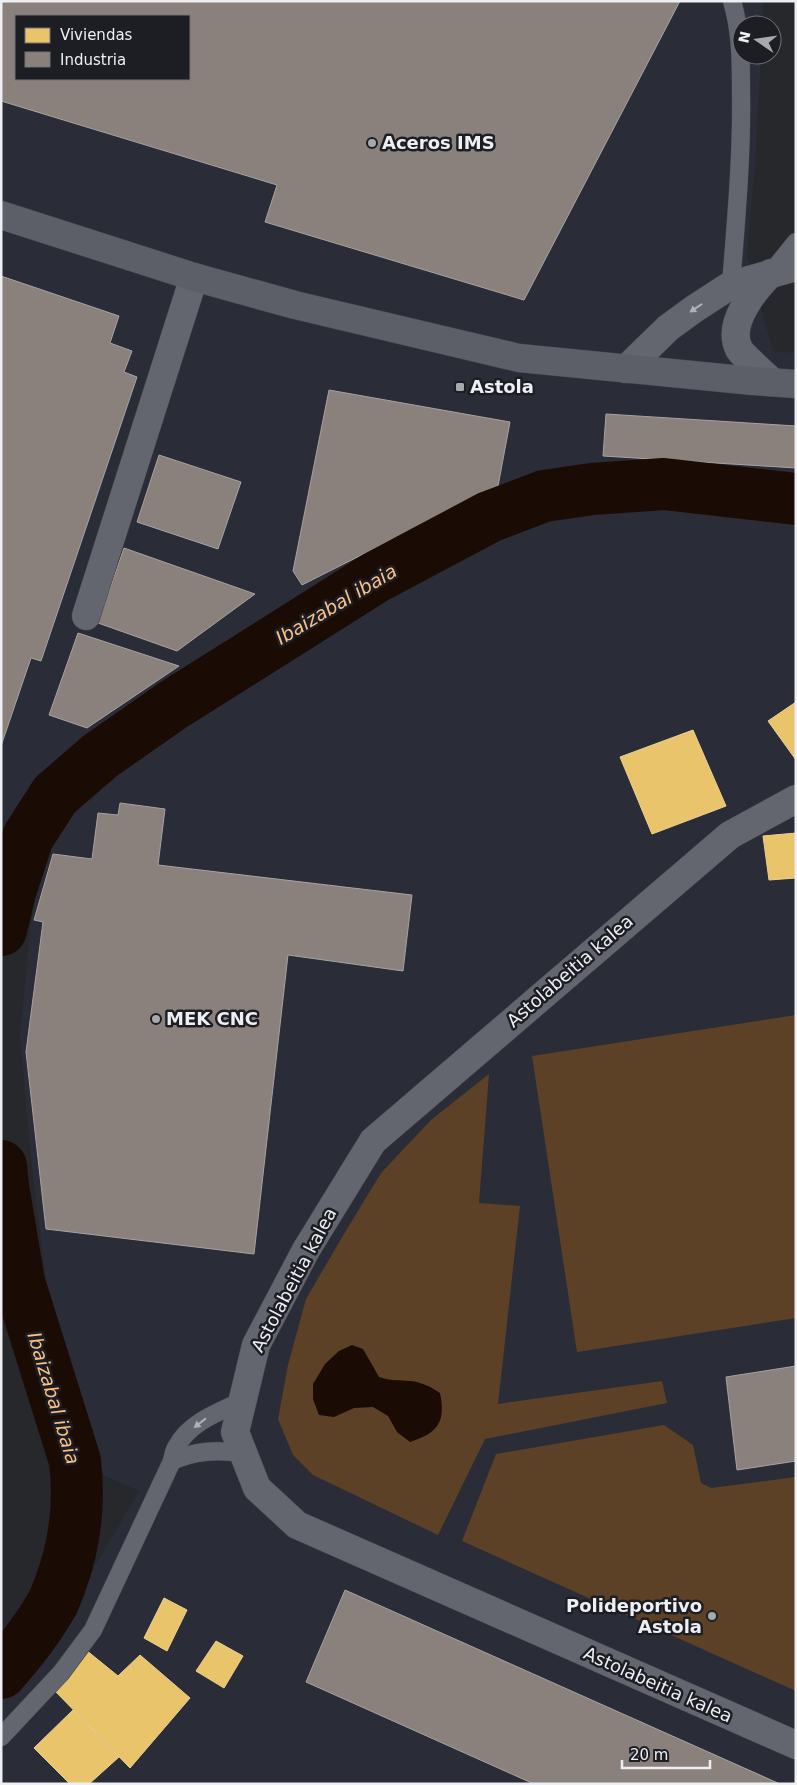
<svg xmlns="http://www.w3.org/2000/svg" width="797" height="1785" font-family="'DejaVu Sans',sans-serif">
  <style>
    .built { fill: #2a2d38; fill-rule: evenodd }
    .green { fill: #5d4126 }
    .water { fill: #1a0c04 }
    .homes { fill: #e9c46a; stroke: #ead193 }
    .industry { fill: #8a817c; stroke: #a8a2a0; fill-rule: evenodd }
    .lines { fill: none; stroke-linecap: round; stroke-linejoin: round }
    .river { stroke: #1a0c04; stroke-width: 52 }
    .lane-casing { stroke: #444547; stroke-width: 19 }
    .street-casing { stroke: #444547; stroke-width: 29 }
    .secondary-casing { stroke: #444547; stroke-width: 29 }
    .lane { stroke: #63666f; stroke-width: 18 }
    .street { stroke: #63666f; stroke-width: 28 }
    .secondary { stroke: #5d5f68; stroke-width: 28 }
    .oneway { fill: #afb1b8 }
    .poi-dot { fill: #a8a9ad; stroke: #1c1e24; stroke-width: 2 }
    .labels { text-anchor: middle; stroke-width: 5; stroke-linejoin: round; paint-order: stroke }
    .poi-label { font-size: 18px; font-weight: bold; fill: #edeff3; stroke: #1c1e24; text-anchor: start }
    .street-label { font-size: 18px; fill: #edeff3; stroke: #1c1e24 }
    .water-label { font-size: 19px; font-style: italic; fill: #fec084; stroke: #1c1e24 }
  </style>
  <rect width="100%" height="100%" fill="#27282c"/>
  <!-- built -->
  <path class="built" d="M1,1H763L762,25H742V55H761L755,163L747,257L773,351L796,353V1784H1V1693L85,1584L139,1491L92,1470L64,1379L50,1311L32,1168L20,1037L30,929L39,875L1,858ZM16,16H189V79H16Z"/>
  <!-- green -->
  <g class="green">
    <polygon points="796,1015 796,1318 577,1352 532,1056"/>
    <polygon points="489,1074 479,1203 520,1206 498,1404 662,1381 667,1403 485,1439 438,1535 313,1475 293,1455 278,1419 288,1365 306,1299 344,1234 381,1173 431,1120"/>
    <polygon points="664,1425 693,1445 701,1483 711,1488 796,1477 796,1691 462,1541 496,1454"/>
  </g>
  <!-- water -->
  <path class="water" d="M352,1345L363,1349L379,1377C391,1381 398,1380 410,1381C422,1382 431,1387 440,1393C446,1422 438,1433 410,1442L397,1432L388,1416L373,1407L354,1408L334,1417L319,1415L313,1399V1384L325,1364L339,1351Z"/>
  <!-- homes -->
  <g class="homes">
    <polygon points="796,702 796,760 768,721"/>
    <polygon points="693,730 726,806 652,834 620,757"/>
    <polygon points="796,833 796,878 769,880 763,836"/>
    <polygon points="164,1598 187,1610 167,1651 144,1638"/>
    <polygon points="216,1641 243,1656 224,1688 196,1671"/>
    <polygon points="86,1650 118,1676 140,1655 190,1698 130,1768 55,1691"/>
    <polygon points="73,1710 119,1757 89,1784 70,1784 34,1748"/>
  </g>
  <!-- industry -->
  <g class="industry">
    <path d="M1,1H680L524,300L265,222L277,185L1,101ZM16,16H189V79H16Z"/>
    <polygon points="1,276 119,316 110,343 132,351 124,372 137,377 41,661 31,658 1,746"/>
    <polygon points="329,390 510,422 498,486 302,585 293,571"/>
    <polygon points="606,414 796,426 796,468 603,456"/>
    <polygon points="159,455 241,482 218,549 137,522"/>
    <polygon points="124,548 255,594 177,651 98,623"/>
    <polygon points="78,633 179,666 87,728 49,715"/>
    <polygon points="120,803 165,809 158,865 412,895 403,971 288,955 254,1254 46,1229 26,1052 43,922 34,920 53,854 92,859 98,813 118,815"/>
    <polygon points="796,1366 796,1461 737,1470 726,1377"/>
    <polygon points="345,1590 780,1784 534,1784 306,1682"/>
  </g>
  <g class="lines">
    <!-- river -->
    <g class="river">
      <polyline points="1,930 10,892 28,837 55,795 100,756 173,705 376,577 489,517 544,496 592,489 664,484 796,499"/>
      <path d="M1,1166L3,1186L19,1282L75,1461C80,1503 75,1545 60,1585C57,1592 55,1600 51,1606C37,1630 19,1653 1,1673"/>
    </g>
    <defs>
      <g id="lane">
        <polyline points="771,273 796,242"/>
        <path d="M731,285C736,221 742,157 741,93C741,62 741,31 732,1"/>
        <path d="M172,1461C197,1450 217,1450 243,1453"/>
        <path d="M1,1737L61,1673L93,1630L172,1461C173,1456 174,1450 177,1446C190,1422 219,1412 242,1401"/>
      </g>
      <g id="street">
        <path d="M771,273C754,290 726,324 739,349C742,355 766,376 772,382"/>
        <polyline points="626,369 668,328 694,309 731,285 796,267"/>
        <polyline points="86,616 194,277"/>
        <polyline points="796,799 730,835 373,1141 306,1250 256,1345 235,1432 257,1488 297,1525 796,1745"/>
      </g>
      <polyline id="secondary" points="1,215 194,277 295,305 519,358 753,381 796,384"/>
    </defs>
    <!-- lane casing -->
    <use href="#lane" class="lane-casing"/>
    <!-- street casing -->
    <use href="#street" class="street-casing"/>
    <!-- secondary casing -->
    <use href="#secondary" class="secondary-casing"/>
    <!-- lane -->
    <use href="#lane" class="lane"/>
    <!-- street -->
    <use href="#street" class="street"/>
    <!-- secondary -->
    <use href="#secondary" class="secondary"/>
  </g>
  <!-- one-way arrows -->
  <defs><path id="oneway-solid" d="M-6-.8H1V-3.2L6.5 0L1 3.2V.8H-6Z" transform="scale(1.25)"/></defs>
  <g class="oneway">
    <use href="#oneway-solid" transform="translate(696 308) rotate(146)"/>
    <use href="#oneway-solid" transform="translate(200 1423) rotate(142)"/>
  </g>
  <!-- markers -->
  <g class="poi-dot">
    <circle cx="372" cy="143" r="5"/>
    <rect x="455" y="382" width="10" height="10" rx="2.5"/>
    <circle cx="156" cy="1019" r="5"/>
    <circle cx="712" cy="1616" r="5"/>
  </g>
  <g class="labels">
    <!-- poi labels -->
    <g class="poi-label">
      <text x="382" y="149">Aceros IMS</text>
      <text x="470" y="393">Astola</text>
      <text x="166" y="1025">MEK CNC</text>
      <text x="702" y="1612" text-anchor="end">Polideportivo<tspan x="702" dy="21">Astola</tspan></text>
    </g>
    <!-- street labels -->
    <g class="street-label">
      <text transform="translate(570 971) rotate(-41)" y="6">Astolabeitia kalea</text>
      <text transform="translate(294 1280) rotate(-62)" y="6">Astolabeitia kalea</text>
      <text transform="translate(658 1685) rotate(24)" y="6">Astolabeitia kalea</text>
    </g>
    <!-- water labels -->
    <g class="water-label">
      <text transform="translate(336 604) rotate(-31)" y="7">Ibaizabal ibaia</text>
      <text transform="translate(54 1398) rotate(73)" y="7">Ibaizabal ibaia</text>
    </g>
  </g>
  <!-- border -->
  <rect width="797" height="1785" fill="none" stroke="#edeff3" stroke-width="5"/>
  <!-- legend -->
  <rect x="15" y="15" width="175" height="65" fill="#1c1e24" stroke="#707277"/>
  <rect x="25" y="28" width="25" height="15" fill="#e9c46a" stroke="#707277"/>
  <text x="60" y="40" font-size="15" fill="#edeff3">Viviendas</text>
  <rect x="25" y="52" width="25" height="15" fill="#8a817c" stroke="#707277"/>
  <text x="60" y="65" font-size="15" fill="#edeff3">Industria</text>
  <!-- north arrow -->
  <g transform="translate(757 40) rotate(283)"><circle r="24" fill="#1c1e24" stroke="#707277"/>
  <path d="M0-4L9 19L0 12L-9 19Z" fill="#a8a9ad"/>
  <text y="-8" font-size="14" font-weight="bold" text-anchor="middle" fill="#edeff3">N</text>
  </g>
  <!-- scale -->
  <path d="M622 1760v8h88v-8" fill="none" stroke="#edeff3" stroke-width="2.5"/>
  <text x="630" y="1760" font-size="15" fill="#edeff3" stroke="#1c1e24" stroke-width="4" paint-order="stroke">20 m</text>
</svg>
